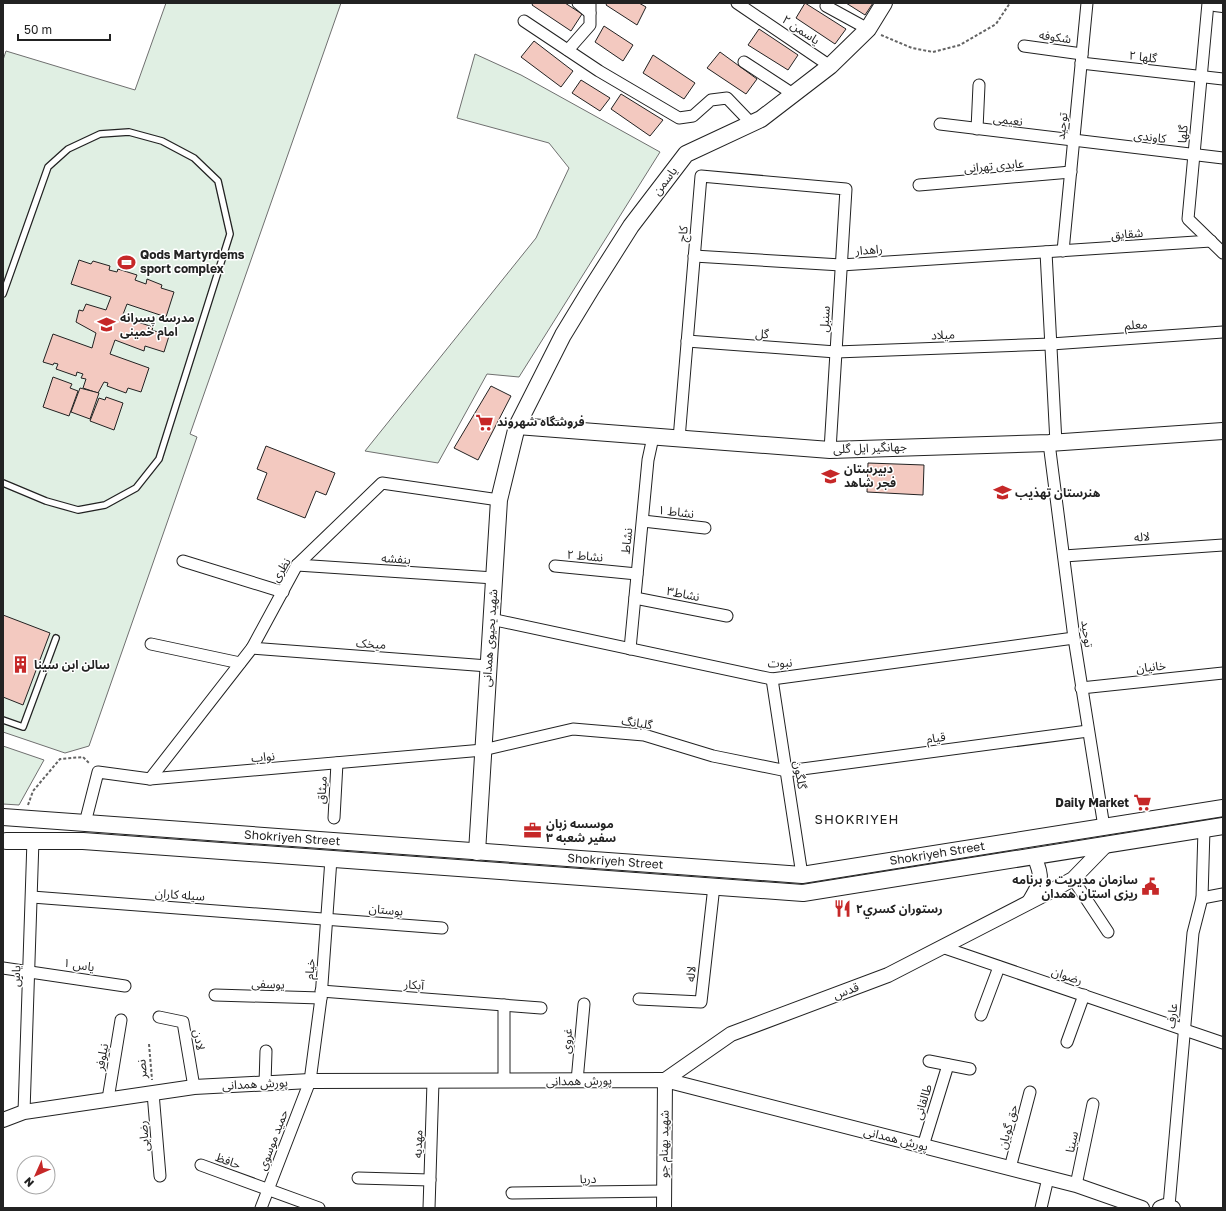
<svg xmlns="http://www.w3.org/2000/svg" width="1226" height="1211" font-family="'Golos Text','Noto Sans Arabic',sans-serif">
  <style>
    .green { fill: #e0efe3; stroke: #6f6f6f }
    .building { fill: #f3c9c0; stroke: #222 }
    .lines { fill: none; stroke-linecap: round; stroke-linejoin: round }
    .service-casing { stroke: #222; stroke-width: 8 }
    .minor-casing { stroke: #222; stroke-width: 13 }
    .tertiary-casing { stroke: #222; stroke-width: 16 }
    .secondary-casing { stroke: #222; stroke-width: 18 }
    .path { stroke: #646464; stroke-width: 2; stroke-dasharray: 3 2; stroke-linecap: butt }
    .service { stroke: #fff; stroke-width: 5.5 }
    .minor { stroke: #fff; stroke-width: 11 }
    .tertiary { stroke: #fff; stroke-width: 14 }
    .secondary { stroke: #fff; stroke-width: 16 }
    .labels { text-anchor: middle; stroke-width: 3; stroke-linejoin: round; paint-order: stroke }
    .street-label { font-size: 12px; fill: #222; stroke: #fff }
    .poi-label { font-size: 12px; font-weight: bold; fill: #222; stroke: #fff; text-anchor: start }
    .neighbourhood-label { font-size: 13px; letter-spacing: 1px; fill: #222; stroke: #fff }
  </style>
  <rect width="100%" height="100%" fill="#fff"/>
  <!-- green -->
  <g class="green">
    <polygon points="166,3 341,3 190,434 197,437 89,746 65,753 3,732 3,60 6,51 135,90"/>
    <polygon points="475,54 521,75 660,152 519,377 487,374 438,463 365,451 536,238 569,168 549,143 457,118"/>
    <polygon points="3,746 44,760 19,805 3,804"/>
  </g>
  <!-- building -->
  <g class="building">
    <polygon points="533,3 565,3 582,14 571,31 532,5"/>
    <polygon points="607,3 639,3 646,7 637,25 606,5"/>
    <polygon points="805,3 846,29 835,44 796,18"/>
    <polygon points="846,3 873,3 865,15"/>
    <polygon points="604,26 633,45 623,61 595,42"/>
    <polygon points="759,29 798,55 788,70 748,45"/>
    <polygon points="534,41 573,71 561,87 521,57"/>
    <polygon points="720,52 757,79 746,94 707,68"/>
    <polygon points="653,55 695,83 684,99 643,73"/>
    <polygon points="581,80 610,98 600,111 572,93"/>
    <polygon points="621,94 663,120 650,136 611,109"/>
    <polygon points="79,260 91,264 93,261 110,266 109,270 117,272 118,269 137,275 135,280 146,284 147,279 162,285 161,288 174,292 166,317 127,304 122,317 153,327 152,330 169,336 164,352 145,346 144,351 115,340 110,354 149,368 141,392 128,388 126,393 107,386 108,383 104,382 98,393 83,388 86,379 81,378 83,374 77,372 76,376 56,369 58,364 54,363 53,365 43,362 53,334 92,348 96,333 76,322 79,310 83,311 86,304 106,310 111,297 71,284"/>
    <polygon points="53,377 72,384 70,388 78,391 69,416 43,407"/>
    <polygon points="491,386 511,396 478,460 454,448"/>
    <polygon points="80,388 99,393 90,419 71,412"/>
    <polygon points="106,397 123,403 114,430 90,421 99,398 105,400"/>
    <polygon points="266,446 335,473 326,495 316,491 305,518 257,499 267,473 257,469"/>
    <polygon points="868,463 924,465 923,495 867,492"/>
    <polygon points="3,615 50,633 23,705 3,697"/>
  </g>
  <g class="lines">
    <defs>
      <g id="service">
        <polyline points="3,294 48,167 68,149 100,134 129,132 162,141 194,158 218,181 230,234 159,459 136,488 105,505 78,510 46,501 3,483"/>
        <polyline points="3,720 23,727 56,638"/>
      </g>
      <g id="minor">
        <polyline points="578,3 590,13"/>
        <polyline points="737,3 830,66"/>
        <polyline points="1208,3 1188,219 1223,253"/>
        <polyline points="826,6 868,29"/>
        <polyline points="524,21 599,71 679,118 693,116 711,100 727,98 752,124"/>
        <polyline points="1024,46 1082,54"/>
        <polyline points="568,50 590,25 590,3"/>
        <polyline points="744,62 793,94"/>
        <polyline points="1081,63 1223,79"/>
        <polyline points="940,124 1223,158"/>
        <polyline points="977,129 979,85"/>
        <polyline points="919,185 1071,172"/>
        <polyline points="1063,251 1087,3"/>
        <polyline points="1046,252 1056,443"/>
        <polyline points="694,256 841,265 1211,241"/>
        <polyline points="687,341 836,352 1051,344 1223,332"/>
        <polyline points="679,439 701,176 846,189 830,450"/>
        <polyline points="1049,443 1074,638 1104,827"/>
        <polyline points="643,521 705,528"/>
        <polyline points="1064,556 1223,545"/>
        <polyline points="183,561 283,592"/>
        <polyline points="297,565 494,578"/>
        <polyline points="555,566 637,574"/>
        <polyline points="635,598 727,616"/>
        <polyline points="491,619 772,679 1074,638"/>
        <polyline points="151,644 240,663"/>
        <polyline points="252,648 488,666"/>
        <polyline points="630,649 648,460 653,437"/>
        <polyline points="772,679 802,875"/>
        <polyline points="1081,688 1223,673"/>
        <polyline points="150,779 252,648 297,565 382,483 499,500"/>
        <polyline points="334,818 337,763"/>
        <polyline points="85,823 98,772 150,779 483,750 573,729 644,735 713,756 787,771 1088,731"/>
        <polyline points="1073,879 1108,932"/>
        <polyline points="32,897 442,928"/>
        <polyline points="1202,898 1223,894"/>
        <polyline points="942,947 1223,1043"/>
        <polyline points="3,968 125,986"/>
        <polyline points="321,991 541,1008"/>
        <polyline points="215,995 321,998"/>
        <polyline points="639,999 701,1002 714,886"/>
        <polyline points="981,1015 999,967"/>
        <polyline points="159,1017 183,1022 194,1087"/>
        <polyline points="1067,1042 1084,995"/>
        <polyline points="929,1061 970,1069"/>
        <polyline points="504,1081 504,1005"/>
        <polyline points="577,1081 584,1004"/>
        <polyline points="265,1084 266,1051"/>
        <polyline points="153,1093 160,1176"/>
        <polyline points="108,1099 121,1020"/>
        <polyline points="24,1112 33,840"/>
        <polyline points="923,1146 948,1065"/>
        <polyline points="201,1165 319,1208"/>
        <polyline points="1010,1168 1030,1092"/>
        <polyline points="358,1178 430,1180"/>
        <polyline points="1076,1185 1093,1104"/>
        <polyline points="512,1193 664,1191"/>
        <polyline points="1169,1206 1193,933 1202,898 1204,829"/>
        <polyline points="261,1208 310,1081 321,998 331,859"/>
        <polyline points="429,1208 433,1082"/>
        <polyline points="1041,1208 1048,1178"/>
      </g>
      <g id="tertiary">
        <path d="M1029,902C1041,882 1044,879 1034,856"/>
        <polyline points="665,1080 731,1034 888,975 1051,891 1073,879 1107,844"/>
        <polyline points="3,1120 24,1112 194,1087 310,1081 665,1080 1076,1185 1142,1208"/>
        <polyline points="664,1208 665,1080"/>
        <polyline points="1160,1208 1165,1206 1173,1208"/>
      </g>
      <g id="secondary">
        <polyline points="1215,3 1223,4"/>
        <polyline points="517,426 830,450 1049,443 1223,431"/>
        <path id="s1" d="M3,817L802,875L1223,808"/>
        <polyline points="6,841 83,841 803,893 1223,826"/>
        <polyline points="477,852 499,500 517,426 563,335 591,289 631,226 686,154 761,119 830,66 868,29 884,3"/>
      </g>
    </defs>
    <!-- service casing -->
    <use href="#service" class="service-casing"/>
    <!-- minor casing -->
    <use href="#minor" class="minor-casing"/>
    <!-- tertiary casing -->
    <use href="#tertiary" class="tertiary-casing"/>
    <!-- secondary casing -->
    <use href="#secondary" class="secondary-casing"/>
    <!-- path -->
    <g class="path">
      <polyline points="881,35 912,48 933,52 960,45 996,24 1010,3"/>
      <polyline points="28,805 33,791 60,759 83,757 90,764"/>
      <polyline points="149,1044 152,1080"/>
    </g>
    <!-- service -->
    <use href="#service" class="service"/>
    <!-- minor -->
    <use href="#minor" class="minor"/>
    <!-- tertiary -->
    <use href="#tertiary" class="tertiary"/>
    <!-- secondary -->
    <use href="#secondary" class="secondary"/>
  </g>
  <!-- icons -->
  <defs>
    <symbol id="stadium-bare" viewBox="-9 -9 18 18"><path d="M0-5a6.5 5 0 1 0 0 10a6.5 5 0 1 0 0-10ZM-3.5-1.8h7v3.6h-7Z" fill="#c62828" stroke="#fff" stroke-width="2.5" paint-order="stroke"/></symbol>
    <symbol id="school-bare" viewBox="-9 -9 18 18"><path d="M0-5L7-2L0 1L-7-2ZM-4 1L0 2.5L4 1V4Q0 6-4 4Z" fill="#c62828" stroke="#fff" stroke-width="2.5" paint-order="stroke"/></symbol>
    <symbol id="supermarket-bare" viewBox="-9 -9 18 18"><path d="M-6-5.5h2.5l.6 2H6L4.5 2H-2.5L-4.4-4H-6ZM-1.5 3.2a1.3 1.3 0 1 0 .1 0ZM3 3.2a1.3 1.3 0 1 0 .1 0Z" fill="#c62828" stroke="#fff" stroke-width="2.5" paint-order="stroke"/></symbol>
    <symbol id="building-bare" viewBox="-9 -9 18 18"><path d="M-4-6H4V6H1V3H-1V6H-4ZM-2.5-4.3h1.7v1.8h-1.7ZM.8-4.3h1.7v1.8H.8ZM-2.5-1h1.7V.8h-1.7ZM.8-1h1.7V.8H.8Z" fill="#c62828" stroke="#fff" stroke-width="2.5" paint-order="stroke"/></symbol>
    <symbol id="office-bare" viewBox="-9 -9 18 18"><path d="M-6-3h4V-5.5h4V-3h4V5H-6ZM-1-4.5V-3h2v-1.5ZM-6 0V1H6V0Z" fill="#c62828" stroke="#fff" stroke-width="2.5" paint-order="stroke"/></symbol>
    <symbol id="civic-bare" viewBox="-9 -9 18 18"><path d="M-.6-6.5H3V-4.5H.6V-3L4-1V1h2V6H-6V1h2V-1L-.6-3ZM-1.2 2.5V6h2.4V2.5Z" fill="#c62828" stroke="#fff" stroke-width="2.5" paint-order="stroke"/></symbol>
    <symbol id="restaurant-bare" viewBox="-9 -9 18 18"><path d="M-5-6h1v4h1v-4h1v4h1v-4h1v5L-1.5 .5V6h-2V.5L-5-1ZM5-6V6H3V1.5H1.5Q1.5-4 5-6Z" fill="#c62828" stroke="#fff" stroke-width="2.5" paint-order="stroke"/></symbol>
  </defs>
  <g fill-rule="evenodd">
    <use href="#stadium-bare" x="114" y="250" width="25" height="25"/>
    <use href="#school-bare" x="94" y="312" width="25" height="25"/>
    <use href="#supermarket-bare" x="472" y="410" width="25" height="25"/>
    <use href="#school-bare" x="818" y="464" width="25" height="25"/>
    <use href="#school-bare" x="990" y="480" width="25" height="25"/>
    <use href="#building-bare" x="8" y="652" width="25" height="25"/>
    <use href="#supermarket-bare" x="1130" y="790" width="25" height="25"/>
    <use href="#office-bare" x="520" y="818" width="25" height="25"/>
    <use href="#civic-bare" x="1138" y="874" width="25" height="25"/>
    <use href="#restaurant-bare" x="830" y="896" width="25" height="25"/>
  </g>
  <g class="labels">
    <!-- street labels -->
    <g class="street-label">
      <text transform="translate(801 30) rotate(34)" y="4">یاسمن ۲</text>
      <text transform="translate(1055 37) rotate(8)" y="4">شکوفه</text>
      <text transform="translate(1143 57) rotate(7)" y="4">گلها ۲</text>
      <text transform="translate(1008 120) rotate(7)" y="4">نعیمی</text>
      <text transform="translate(1062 126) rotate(-84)" y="4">توحید</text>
      <text transform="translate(1183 134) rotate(-85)" y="4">گلها</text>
      <text transform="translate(1150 137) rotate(7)" y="4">کاوندی</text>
      <text transform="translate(994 166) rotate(-5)" y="4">عابدی تهرانی</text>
      <text transform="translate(665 181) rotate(-53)" y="4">یاسمن</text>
      <text transform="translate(683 234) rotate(-85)" y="4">کاج</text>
      <text transform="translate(1127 234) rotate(-4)" y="4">شقایق</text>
      <text transform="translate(869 250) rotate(-4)" y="4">راهدار</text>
      <text transform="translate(825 319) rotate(-86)" y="4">سنبل</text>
      <text transform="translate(1136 325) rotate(-4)" y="4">معلم</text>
      <text transform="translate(762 334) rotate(4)" y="4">گل</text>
      <text transform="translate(943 335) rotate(-2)" y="4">میلاد</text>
      <text transform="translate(870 448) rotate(-2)" y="4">جهانگیر ایل گلی</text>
      <text transform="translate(676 512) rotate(7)" y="4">نشاط ۱</text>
      <text transform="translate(1142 537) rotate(-4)" y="4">لاله</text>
      <text transform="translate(627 541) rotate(-84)" y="4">نشاط</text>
      <text transform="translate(585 556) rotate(5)" y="4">نشاط ۲</text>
      <text transform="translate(396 559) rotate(4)" y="4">بنفشه</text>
      <text transform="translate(281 570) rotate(-58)" y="4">نظری</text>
      <text transform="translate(683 594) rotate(11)" y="4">نشاط۳</text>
      <text transform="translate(1087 634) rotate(82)" y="4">توحید</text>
      <text transform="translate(490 638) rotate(-86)" y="4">شهید یحیوی همدانی</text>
      <text transform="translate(371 644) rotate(4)" y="4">میخک</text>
      <text transform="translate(780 663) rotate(-2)" y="4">نبوت</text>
      <text transform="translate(1151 667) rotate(-6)" y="4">خانیان</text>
      <text transform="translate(637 723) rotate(9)" y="4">گلبانگ</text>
      <text transform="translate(936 738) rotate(-8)" y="4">قیام</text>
      <text transform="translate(263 757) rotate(-5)" y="4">نواب</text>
      <text transform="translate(800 775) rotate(81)" y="4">گلگون</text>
      <text transform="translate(322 790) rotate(-87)" y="4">میثاق</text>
      <text dy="4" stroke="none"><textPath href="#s1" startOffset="290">Shokriyeh Street</textPath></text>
      <text dy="4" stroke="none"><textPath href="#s1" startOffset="938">Shokriyeh Street</textPath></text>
      <text dy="4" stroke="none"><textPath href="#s1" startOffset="614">Shokriyeh Street</textPath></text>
      <text transform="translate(180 895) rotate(4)" y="4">سیله کاران</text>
      <text transform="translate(386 910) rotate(5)" y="4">بوستان</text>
      <text transform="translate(79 965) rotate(9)" y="4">یاس ۱</text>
      <text transform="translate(310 969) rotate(-86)" y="4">خیام</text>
      <text transform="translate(691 974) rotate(-84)" y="4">لاله</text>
      <text transform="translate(16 976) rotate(-88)" y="4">یاس</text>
      <text transform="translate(1067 976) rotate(19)" y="4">رضوان</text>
      <text transform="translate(268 984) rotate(2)" y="4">یوسفی</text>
      <text transform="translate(414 985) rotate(4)" y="4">آبکار</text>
      <text transform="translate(846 991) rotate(-20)" y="4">قدس</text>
      <text transform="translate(1172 1016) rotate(-84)" y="4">عارف</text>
      <text transform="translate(199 1040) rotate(81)" y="4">لادن</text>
      <text transform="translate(567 1041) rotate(-85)" y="4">غروی</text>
      <text transform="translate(102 1057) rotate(-80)" y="4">نیلوفر</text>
      <text transform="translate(142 1069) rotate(-95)" y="4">نصر</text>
      <text transform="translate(579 1081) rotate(-1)" y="4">پورش همدانی</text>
      <text transform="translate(255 1084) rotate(-3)" y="4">پورش همدانی</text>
      <text transform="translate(923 1102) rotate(-73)" y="4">طالقانی</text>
      <text transform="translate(1008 1127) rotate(-75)" y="4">حق گویان</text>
      <text transform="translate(144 1136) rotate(-95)" y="4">رضایی</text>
      <text transform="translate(896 1139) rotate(14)" y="4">پورش همدانی</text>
      <text transform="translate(273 1140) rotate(-69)" y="4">حمید موسوی</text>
      <text transform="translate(1072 1142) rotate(-78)" y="4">سینا</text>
      <text transform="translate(418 1144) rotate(-88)" y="4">مهدیه</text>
      <text transform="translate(664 1144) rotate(-89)" y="4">شهید بهنام جو</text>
      <text transform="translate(228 1161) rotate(20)" y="4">حافظ</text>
      <text transform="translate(588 1179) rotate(-1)" y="4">دریا</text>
    </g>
    <!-- poi labels -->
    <g class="poi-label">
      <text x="140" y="259">Qods Martyrdems<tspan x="140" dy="14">sport complex</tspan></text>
      <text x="120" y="322">مدرسه پسرانه<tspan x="120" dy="14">امام خمینی</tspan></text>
      <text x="497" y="426">فروشگاه شهروند</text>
      <text x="844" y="473">دبیرستان<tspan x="844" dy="14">فجر شاهد</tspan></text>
      <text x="1015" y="497">هنرستان تهذیب</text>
      <text x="34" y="669">سالن ابن سینا</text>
      <text x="1129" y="807" text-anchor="end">Daily Market</text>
      <text x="546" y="828">موسسه زبان<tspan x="546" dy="14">سفیر شعبه ۳</tspan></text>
      <text x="1138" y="884" text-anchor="end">سازمان مدیریت و برنامه<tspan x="1138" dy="14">ریزی استان همدان</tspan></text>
      <text x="856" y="913">رستوران کسري٢</text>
    </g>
    <!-- neighbourhood labels -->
    <g class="neighbourhood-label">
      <text x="857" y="824">SHOKRIYEH</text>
    </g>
  </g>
  <!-- border -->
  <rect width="1226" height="1211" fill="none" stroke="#222222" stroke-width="8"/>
  <!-- north arrow -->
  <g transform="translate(36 1175) rotate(225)"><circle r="19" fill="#ffffff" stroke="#a7a7a7"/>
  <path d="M0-3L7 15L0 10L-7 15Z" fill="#c62828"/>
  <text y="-6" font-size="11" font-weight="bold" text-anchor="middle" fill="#222222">N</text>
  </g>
  <!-- scale -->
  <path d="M18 34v6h92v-6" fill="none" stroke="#222222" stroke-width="2"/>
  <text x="24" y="34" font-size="12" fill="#222222" stroke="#ffffff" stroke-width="3" paint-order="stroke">50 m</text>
</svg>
